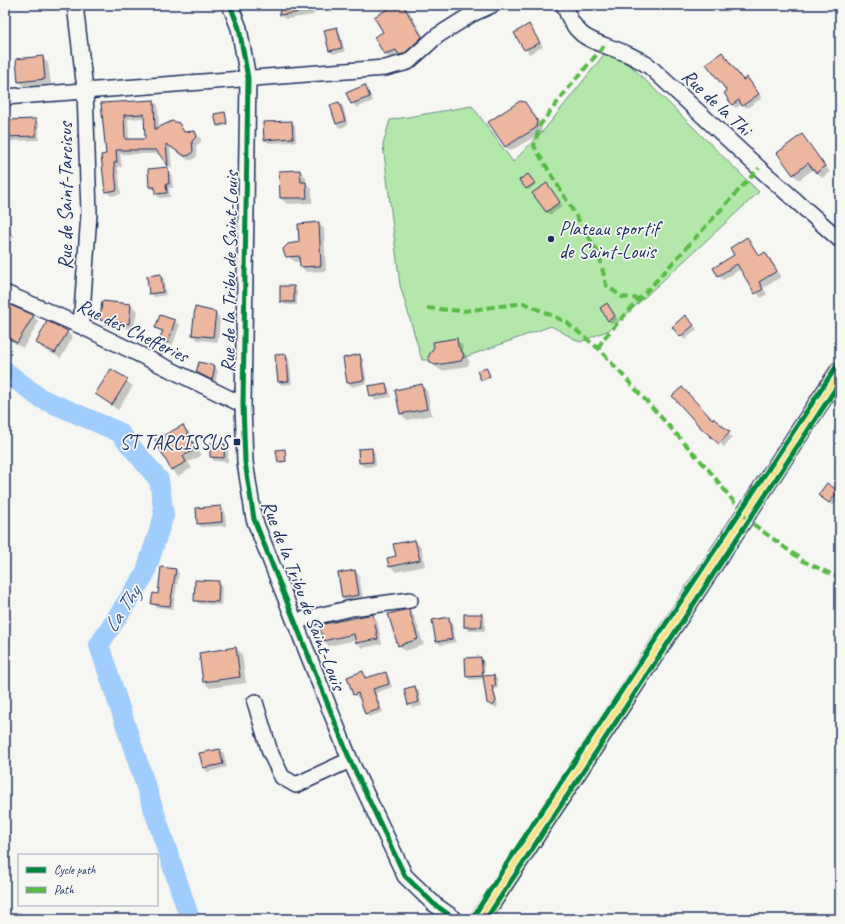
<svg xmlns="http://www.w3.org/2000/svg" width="845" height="924" font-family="Caveat,sans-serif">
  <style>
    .green { fill: #b4e8aa; stroke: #688c84 }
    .shadow { fill: #0003; fill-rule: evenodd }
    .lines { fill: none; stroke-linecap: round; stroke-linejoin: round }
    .river { stroke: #a0cdfb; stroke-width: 20 }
    .building { fill: #ecb69f; stroke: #1b2f5e; fill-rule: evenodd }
    .minor-casing { stroke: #1b2f5e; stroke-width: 18 }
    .major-casing { stroke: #1b2f5e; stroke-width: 22 }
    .minor { stroke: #f6f6f2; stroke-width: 15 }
    .major { stroke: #f8e281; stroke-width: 19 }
    .quiet { stroke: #58b947; stroke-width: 4; stroke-dasharray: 8 4; stroke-linecap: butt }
    .cycleway-casing { stroke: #f6f6f2; stroke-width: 8 }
    .cycleway { stroke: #00873e; stroke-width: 5 }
    .poi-dot { fill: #1b2f5e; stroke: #f6f6f2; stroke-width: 1.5 }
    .labels { text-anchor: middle; stroke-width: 3.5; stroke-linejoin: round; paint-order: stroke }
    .street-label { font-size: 20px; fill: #1b2f5e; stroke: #f6f6f2 }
    .poi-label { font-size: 20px; fill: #1b2f5e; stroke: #f6f6f2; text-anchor: start }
    .water-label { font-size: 21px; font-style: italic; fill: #3c5685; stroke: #f6f6f2 }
  </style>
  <rect width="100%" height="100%" fill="#f6f6f2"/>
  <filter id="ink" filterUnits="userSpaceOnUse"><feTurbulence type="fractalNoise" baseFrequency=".025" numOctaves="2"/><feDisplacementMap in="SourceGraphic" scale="8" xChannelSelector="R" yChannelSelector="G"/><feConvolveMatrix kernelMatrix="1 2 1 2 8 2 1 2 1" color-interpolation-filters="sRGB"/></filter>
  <g filter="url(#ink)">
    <!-- green -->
    <polygon class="green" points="606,52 631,66 759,192 609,330 580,342 551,326 457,360 422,360 400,285 383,145 390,120 472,106 513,162 545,129"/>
    <!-- shadow -->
    <g class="shadow">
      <polygon points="280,5 312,5 314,15 285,19 281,15"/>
      <polygon points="397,5 403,5 409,11 429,46 393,62 385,54 376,37 384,32"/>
      <polygon points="659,5 671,5 664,10"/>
      <polygon points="529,25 543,47 529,54 515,33"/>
      <polygon points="337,28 340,32 345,52 333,54 329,51"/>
      <polygon points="42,57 48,63 51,84 25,87 19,82"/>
      <polygon points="725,57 744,81 747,78 751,82 762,98 747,108 742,104 736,108 733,105 728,91"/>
      <polygon points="365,87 368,90 373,101 356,108 348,94"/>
      <path d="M153,101L158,105L159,128L179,124L186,133L196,134L201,139V142L196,146L197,156L192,160H188L170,147L172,169L160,154H120L122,167H118L121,194L111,196L106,191L107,155L102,104ZM145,118L146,140H129L128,119Z"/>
      <polygon points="339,103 343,106 348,125 340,128 336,124 331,105"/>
      <polygon points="525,103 542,125 541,133 510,151 505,146"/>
      <polygon points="225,113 228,125 219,127 218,125"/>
      <polygon points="35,120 39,124 39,140 10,141 6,137"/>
      <polygon points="291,122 295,125 296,142 269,143 265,139"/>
      <polygon points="802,136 830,172 822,178 814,169 799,180 793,174"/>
      <polygon points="167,168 171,172 173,188 169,188 170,197 160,198 156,194 156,191 150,187 149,170"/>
      <polygon points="300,171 306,177 306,183 312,189 312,203 287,204 281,198 280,172"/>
      <polygon points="530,177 535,185 528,190 521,181"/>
      <polygon points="550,188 563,206 550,215 546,211"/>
      <polygon points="319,224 324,229 326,271 306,272 301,266 301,262 295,262 285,253 300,243"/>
      <polygon points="5,228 14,236 8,246 5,244"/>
      <polygon points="747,238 760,256 765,253 770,258 781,277 763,288 767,294 761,298 741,269 723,280 718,275"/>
      <polygon points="160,275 164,279 166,295 154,297 150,293"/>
      <polygon points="294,287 297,291 297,305 285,305 281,301"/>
      <polygon points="5,304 33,316 39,322 23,348 5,337"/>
      <polygon points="607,304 618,320 612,324 608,320"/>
      <polygon points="131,305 137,311 134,329 106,326 101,320"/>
      <polygon points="215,313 220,318 218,342 198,340 193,335"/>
      <polygon points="161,315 176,322 180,325 172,346 160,339 163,333 156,328"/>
      <polygon points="689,320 697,329 685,340 673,327"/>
      <polygon points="67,332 73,337 61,358 43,349 37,343"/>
      <polygon points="456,339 462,345 464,353 470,362 467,366 442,371 437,368 431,362"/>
      <polygon points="286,355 289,358 292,384 282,385 279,382"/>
      <polygon points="360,355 363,359 367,383 352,387 348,383"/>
      <polygon points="215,367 218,371 215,383 198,372"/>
      <polygon points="486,368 491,378 483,381 478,372"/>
      <polygon points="111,370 133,386 118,410 96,394"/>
      <polygon points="385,384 389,388 391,397 375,400 371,396"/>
      <polygon points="422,385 427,391 432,415 407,420 401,414 396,390"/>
      <polygon points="712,421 732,437 724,447 705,430"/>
      <polygon points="183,427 189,432 201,456 188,462 192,468 178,476 172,470 157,440"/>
      <polygon points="211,444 225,445 228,449 228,462 214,461 211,457"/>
      <polygon points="372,449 375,453 376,466 364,467 360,463"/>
      <polygon points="284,450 287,462 280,463 279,461"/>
      <polygon points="837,492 840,497 833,506 819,495"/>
      <polygon points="221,507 225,511 226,526 201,527 198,523"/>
      <polygon points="415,541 421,547 425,566 396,572 390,566 397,556"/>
      <polygon points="175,569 179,573 173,609 156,607 152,603"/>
      <polygon points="355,571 359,575 363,599 346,602 343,598"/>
      <polygon points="218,582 222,586 221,605 199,604 195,600"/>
      <polygon points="409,610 414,616 424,645 405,651 399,645"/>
      <polygon points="372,615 377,620 382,644 362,648 356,640 329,646 324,641 320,626"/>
      <polygon points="465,615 481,615 485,619 485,631 469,631 465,627"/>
      <polygon points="448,618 452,621 456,642 441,645 437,641"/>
      <polygon points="236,648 242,654 246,683 210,688 204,682 200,653"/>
      <path d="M481,658L484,661L485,677L494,676L497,679L498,688L494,689L498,705L496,708L488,703L484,679L470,680L467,677ZM481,671L484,677L482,678Z"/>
      <polygon points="363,672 367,679 385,673 389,677 392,687 376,693 383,712 369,717 366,713 360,697 358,698 354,694"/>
      <polygon points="415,687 419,691 422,706 413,708 409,704"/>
      <polygon points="220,750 224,754 227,767 208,772 204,768 201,754"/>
    </g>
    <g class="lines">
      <!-- river -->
      <polyline class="river" points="5,371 40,398 119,432 159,480 164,515 145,574 99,645 190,919"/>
    </g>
    <!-- building -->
    <g class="building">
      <polygon points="279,5 316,5 316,10 280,15"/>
      <polygon points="395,5 403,5 422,37 404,54 399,55 396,50 384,54 374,37 383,32 374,17"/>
      <polygon points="529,24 540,43 524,50 514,33"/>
      <polygon points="337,27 342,48 329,51 324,30"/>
      <polygon points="722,52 743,80 747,77 759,94 742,106 739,100 732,105 724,93 727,91 706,64"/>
      <polygon points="43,56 45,79 18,82 16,59"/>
      <polygon points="365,85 370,97 351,104 346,93"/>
      <path d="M154,100L155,129L172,121L179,123L184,132L195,131L197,136L192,141L193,151L190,155L185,156L166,144L168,166L156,150H116L117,162L114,163L117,190L105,192L101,155L106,154L101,103ZM144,114L145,139H125L124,115Z"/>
      <polygon points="520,101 525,102 537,120 536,128 505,147 488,122"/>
      <polygon points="339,102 345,121 336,124 330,105"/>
      <polygon points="225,112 227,123 217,126 214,114"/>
      <polygon points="36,119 36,136 5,137 5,120"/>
      <polygon points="292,121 293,138 264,140 263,122"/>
      <polygon points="802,134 825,166 816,173 808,163 793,175 777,153"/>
      <polygon points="168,167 169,184 166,184 167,193 155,194 155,187 149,187 148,169"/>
      <polygon points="300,170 301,182 306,182 307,198 280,198 279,171"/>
      <polygon points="528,174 535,183 526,189 519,180"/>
      <polygon points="547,183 560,202 546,212 532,193"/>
      <polygon points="319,222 321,266 300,267 299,256 286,257 284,253 283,249 288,244 299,242 298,224"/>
      <polygon points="747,237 759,256 765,252 777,271 759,282 763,289 755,294 737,264 718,276 713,268 734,255 730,248"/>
      <polygon points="161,274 163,292 149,294 147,276"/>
      <rect x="280" y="286" width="14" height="16"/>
      <polygon points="102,301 131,304 129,324 100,320"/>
      <polygon points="5,303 34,315 17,343 5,336"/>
      <polygon points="607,303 615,316 608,321 600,308"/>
      <polygon points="195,307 216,312 213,337 192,335"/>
      <polygon points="160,315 175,320 168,343 159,339 163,331 155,328"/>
      <polygon points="685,315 694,325 680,337 672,327"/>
      <polygon points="47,321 68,331 55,353 36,343"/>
      <polygon points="457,338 458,346 464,355 461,361 435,365 430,362 428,357 434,347 433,342"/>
      <polygon points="286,354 289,381 278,382 275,355"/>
      <polygon points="360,354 364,380 347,383 343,358"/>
      <polygon points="199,362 215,366 212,380 196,372"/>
      <polygon points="486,367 490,376 481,380 477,371"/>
      <polygon points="111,369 128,379 112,405 95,394"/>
      <polygon points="386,383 388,393 370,397 368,386"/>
      <polygon points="422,384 427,409 400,414 395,390"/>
      <polygon points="682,387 712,419 713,418 730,432 719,444 700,427 672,396"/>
      <polygon points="183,425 196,449 183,456 186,462 171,470 155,440"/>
      <polygon points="210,443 225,444 224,458 210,457"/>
      <polygon points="372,448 373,462 359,463 358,449"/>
      <polygon points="285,449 286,461 278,462 276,450"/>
      <polygon points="827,483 838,491 829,503 818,495"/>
      <polygon points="221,506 222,522 197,524 196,508"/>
      <polygon points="415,540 420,560 389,567 387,558 396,556 393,544"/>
      <polygon points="161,567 176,569 170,606 151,604 153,593 158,594"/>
      <polygon points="355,570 359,595 342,598 338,573"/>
      <polygon points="195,580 219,581 218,602 194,601"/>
      <polygon points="409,609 418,639 398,646 388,614"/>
      <polygon points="373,614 378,639 356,643 354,634 323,641 319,625"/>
      <rect x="464" y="614" width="18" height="13"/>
      <polygon points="449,617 452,639 436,642 432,620"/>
      <polygon points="236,647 240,677 203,682 199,653"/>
      <polygon points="481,657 483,676 494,675 496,686 492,686 496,701 493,706 487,703 483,676 466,677 465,658"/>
      <polygon points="363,671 365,678 386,672 389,684 373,689 380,709 365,714 358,693 353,695 347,677"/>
      <polygon points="415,686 419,702 408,705 404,689"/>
      <polygon points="220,749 223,764 203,768 199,753"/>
    </g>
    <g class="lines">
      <defs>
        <g id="minor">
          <polyline points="75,5 85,89 89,214 81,326"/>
          <polyline points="230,5 239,28 248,78 243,405 245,462 254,519 350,760 405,876 434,904 455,919"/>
          <path d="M564,5C577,43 595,40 627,54C635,57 642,62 649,66L759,168L840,240"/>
          <polyline points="5,97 385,68 408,62 437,36 472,14 492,5"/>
          <polyline points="5,293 81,326 243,405"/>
          <polyline points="296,621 352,608 410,600"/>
          <polyline points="255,702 270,752 282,777 296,785 350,760"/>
        </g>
        <polyline id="major" points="480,919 840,371"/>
      </defs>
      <!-- minor casing -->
      <use href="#minor" class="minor-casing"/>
      <!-- major casing -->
      <use href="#major" class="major-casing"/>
      <!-- minor -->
      <use href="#minor" class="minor"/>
      <!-- major -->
      <use href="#major" class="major"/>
      <!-- quiet -->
      <g class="quiet">
        <polyline points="604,46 570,86 540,125 534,146 599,254 606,285 622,297 642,299"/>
        <polyline points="427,308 463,311 524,303 566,322 599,349 708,469 749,521 803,561 840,578"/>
        <polyline points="598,348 604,338 759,168"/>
      </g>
      <defs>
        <g id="cycleway">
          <polyline points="230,5 239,28 248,78 243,405 245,462 254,519 350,760 405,876 434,904 455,919"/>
          <polyline points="472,919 504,868 840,361"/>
          <polyline points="486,919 840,382"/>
        </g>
      </defs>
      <!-- cycleway casing -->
      <use href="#cycleway" class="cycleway-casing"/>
      <!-- cycleway -->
      <use href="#cycleway" class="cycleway"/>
    </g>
  </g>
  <!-- markers -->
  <g class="poi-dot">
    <circle cx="551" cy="239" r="4"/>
    <rect x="233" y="438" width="8" height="8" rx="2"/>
  </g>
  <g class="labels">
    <!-- street labels -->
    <g class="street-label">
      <text transform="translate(717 102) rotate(43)" y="7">Rue de la Thi</text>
      <text transform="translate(65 196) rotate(-90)" y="7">Rue de Saint-Tarcisus</text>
      <text transform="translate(229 272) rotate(-89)" y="7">Rue de la Tribu de Saint-Louis</text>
      <text transform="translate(133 330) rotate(26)" y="7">Rue des Chefferies</text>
      <text transform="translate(304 595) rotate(69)" y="7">Rue de la Tribu de Saint-Louis</text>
    </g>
    <!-- poi labels -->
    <g class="poi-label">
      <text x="559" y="235">Plateau sportif<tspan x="559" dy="23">de Saint-Louis</tspan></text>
      <text x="229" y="449" text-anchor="end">ST TARCISSUS</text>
    </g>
    <!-- water labels -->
    <g class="water-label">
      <text transform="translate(122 609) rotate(-57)" y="7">La Thy</text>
    </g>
  </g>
  <!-- margin -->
  <rect width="845" height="924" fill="none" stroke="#f6f6f2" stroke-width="20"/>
  <rect x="10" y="10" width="825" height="904" fill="none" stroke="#1b2f5e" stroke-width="1.5" filter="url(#ink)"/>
  <!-- legend -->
  <rect x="18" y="854" width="140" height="52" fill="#f6f6f2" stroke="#9ea6b7"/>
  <rect x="26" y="867" width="20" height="6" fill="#00873e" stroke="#9ea6b7"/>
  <text x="54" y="874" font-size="12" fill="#1b2f5e">Cycle path</text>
  <rect x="26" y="887" width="20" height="6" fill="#58b947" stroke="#9ea6b7"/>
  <text x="54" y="894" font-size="12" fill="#1b2f5e">Path</text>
</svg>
